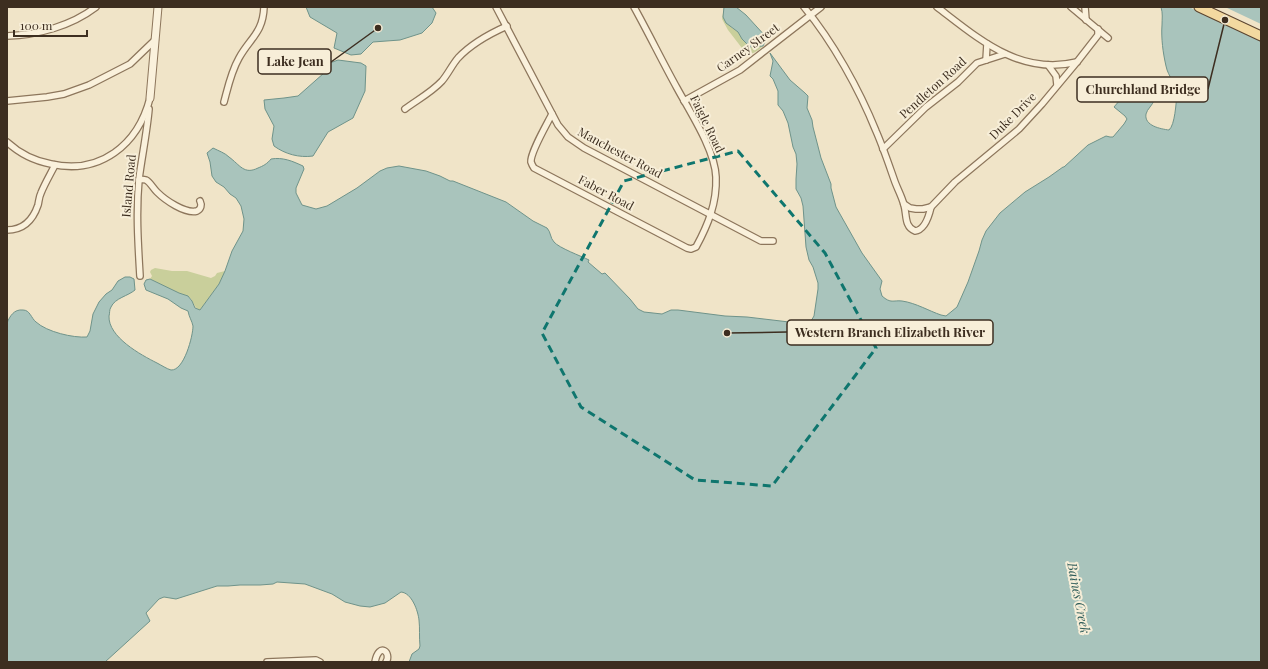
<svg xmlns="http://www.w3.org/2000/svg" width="1268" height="669" font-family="'Playfair Display',serif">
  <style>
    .green { fill: #c9cf9b }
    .water { fill: #a9c4bc; stroke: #6f938a }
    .pier { fill: #f0e4c8 }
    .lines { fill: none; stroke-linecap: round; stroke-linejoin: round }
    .minor-casing { stroke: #8d765c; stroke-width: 8 }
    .tertiary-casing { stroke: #8d765c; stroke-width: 9 }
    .primary-casing { stroke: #5b4430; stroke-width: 11 }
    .minor { stroke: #faf1dc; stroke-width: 5.5 }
    .tertiary { stroke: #faf1dc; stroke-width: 7 }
    .primary { stroke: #f3d9a0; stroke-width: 9 }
    .marked { fill: none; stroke: #0f766e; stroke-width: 3; stroke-dasharray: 8 5; stroke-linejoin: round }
    .labels { text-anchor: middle; stroke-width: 4; stroke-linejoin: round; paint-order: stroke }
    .street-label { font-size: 12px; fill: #3d2e20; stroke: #f7eed8 }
    .water-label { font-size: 13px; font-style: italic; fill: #2f5d5a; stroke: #f7eed8 }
    .leader { fill: none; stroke: #3d2e20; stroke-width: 1.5 }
    .callout-dot { fill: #3d2e20; stroke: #f7eed8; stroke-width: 1.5 }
    .callout { fill: #f7eed8; stroke: #3d2e20; stroke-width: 1.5 }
    .callout-label { font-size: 13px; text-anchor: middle; font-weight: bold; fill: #3d2e20 }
  </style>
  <rect width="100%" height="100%" fill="#f0e4c8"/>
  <!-- green -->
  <g class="green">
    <path d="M724,7L723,17L732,28L738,32L742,39L750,47L763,46C757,51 753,56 745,52L728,30L722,19Z"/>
    <path d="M155,268L172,271H187L211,278L215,276L217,273L225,271L219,284L200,310C193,308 194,300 188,296C186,295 182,295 179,293C169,290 160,284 150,279L152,276L150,272L151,270Z"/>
  </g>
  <!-- water -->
  <g class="water">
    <polygon points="306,7 432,7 436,13 432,23 422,33 400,40 373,42 361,54 351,55 334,48 337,33 310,17"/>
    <polygon points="724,7 736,7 746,15 767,38 763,46 750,47 742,39 738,32 726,23 723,17"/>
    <path d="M1161,7H1261V662H409L412,654L419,649L420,646C419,637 420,628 419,620C418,611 412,593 401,592L385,603L370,607L360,606L345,602L332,594L305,584L277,582L273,584L260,585H240L228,586H217L176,599L164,597L159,599L146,613L150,621L105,662H7V323C10,316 14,309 23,310C30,310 31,318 36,322C47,332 73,338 87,337L90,331L93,314L99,302L106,294L112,290L118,281L125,277H130L134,279L135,290C128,296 115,298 111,307C109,310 110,313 109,316C108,337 141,355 157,363C161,365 167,369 171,370C184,371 193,336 193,326C192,321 189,317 188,311L181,308L168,299L146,290L144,284L146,280L150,279L179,293L188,296L192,301L195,308L200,310L219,284L225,271L232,251L243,231L244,219L241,206L236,198L230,194L224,187L216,182L212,176L210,162L207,153L213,148C219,151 225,153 229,157C240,165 244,175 258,168C263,166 267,164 271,159C283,157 292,161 303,166L304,169L296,188V193L302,205L316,209L327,206L357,188L380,171L387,168L399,166L426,171L440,176L450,181H453L506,202L533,221L547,228C551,232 550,238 554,242C559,248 581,256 589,260L588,262L602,274L605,273L630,299L638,309L644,312L662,314L671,310H678L725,316L747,317L806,324L811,321L814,316L818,289V283L813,267L809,260L806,247L803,206L801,198L796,189V179L797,164L796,154L793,147L788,123L783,111L778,105V91L773,79L770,76L773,61L770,53L790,80L805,93L808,96L807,108L812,120L813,127L821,158L831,184V188L836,207L862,253L882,281L880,289L882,296C891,304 893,300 902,301C916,303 929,311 941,315L946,316L957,307L968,282L979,251L982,240L986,231L1000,213L1025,192L1049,177L1063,167H1064L1088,145L1106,136L1110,137H1113L1124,124L1127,119L1125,116L1114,107L1126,93L1137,85C1142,85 1145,86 1149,89C1151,92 1154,96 1154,100C1153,105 1147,109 1146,114C1144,126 1161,129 1169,130C1175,125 1176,103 1177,94C1177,84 1168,77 1166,66C1163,53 1161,38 1162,25C1162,18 1163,14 1161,7Z"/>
    <path d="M338,60L361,63L366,66L365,91L353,118L328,132L313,156C299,158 285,154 274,146L272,139L274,126L265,109L264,100L284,98L298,96L324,73L330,63Z"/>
  </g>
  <!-- pier -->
  <polygon class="pier" points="1189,7 1225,7 1261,24 1261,40"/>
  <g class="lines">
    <defs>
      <g id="minor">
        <polyline points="496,7 558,125 568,137 584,148 761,241 773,241"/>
        <path d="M804,7C833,42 859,89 876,131C883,147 889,165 895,182C898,190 902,197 904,205C907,214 904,227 915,231C925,230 929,216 931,207"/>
        <path d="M937,7C979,39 1020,76 1077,62"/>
        <polyline points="1071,7 1108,38"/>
        <polyline points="1085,7 1086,20"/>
        <path d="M7,36C38,35 71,26 96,7"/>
        <polyline points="986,60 987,44"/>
        <polyline points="1048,65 1056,76 1057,85"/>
        <polyline points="7,101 47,97 64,94 89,85 130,64 155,40"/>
        <polyline points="684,101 740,70 821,7"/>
        <path d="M224,102C228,87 231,72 239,58C250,38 263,33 264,7"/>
        <path d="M405,109C417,100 432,92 442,81C448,74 452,65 458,58C472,43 489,34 507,26"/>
        <path d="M552,114C547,124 530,153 531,162C532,165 532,165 534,168L687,248L691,249L696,247C708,225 717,203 716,177C715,150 690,112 677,88C662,61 649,34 634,7"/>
        <path d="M7,142C19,153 35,161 51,164C100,175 138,145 150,98"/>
        <polyline points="883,149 926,107 958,82 977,63 1005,54"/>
        <path d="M139,180C142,179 143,179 146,180C150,182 153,188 157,192C165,200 185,214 197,211C201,209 202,205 200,201"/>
        <polyline points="904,204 910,208 916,209 923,209 931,207 955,182 1019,129 1042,104 1077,62 1098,35 1098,29"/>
        <path d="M7,230C23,230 33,220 38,205C39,201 39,197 41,193C45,183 50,175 55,165"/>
        <path d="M140,276C138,243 136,212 139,179C142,156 147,132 149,109"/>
        <polyline points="267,662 316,660 320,662"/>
        <path d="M375,662C379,641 392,653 386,662"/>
      </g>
      <polyline id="tertiary" points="150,98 158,7"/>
      <polyline id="primary" points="1199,7 1261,36"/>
    </defs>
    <!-- minor casing -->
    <use href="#minor" class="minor-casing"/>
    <!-- tertiary casing -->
    <use href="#tertiary" class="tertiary-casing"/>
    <!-- primary casing -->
    <use href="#primary" class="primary-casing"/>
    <!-- minor -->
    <use href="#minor" class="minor"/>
    <!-- tertiary -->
    <use href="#tertiary" class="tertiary"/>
    <!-- primary -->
    <use href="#primary" class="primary"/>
  </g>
  <!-- marked area -->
  <path class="marked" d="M738,151L825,253L876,348L772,486L695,480L581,407L542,333L624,181Z"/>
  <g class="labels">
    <!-- street labels -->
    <g class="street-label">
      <text transform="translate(748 48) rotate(-36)" y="4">Carney Street</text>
      <text transform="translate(933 88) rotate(-42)" y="4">Pendleton Road</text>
      <text transform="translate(1013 116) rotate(-45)" y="4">Duke Drive</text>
      <text transform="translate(707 124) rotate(64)" y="4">Faigle Road</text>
      <text transform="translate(620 153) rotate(28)" y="4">Manchester Road</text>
      <text transform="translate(129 186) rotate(-85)" y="4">Island Road</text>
      <text transform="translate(606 193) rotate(28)" y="4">Faber Road</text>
    </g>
    <!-- water labels -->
    <g class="water-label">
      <text transform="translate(1079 598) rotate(79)" y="5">Baines Creek</text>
    </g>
  </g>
  <!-- callouts -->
  <path class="leader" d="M378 28L331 62M1225 20L1208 89M727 333L787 332"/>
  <g class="callout-dot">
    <circle cx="378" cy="28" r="4"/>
    <circle cx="1225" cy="20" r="4"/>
    <circle cx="727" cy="333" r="4"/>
  </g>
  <g class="callout">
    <rect x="258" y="49" width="73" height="25" rx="4"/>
    <rect x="1077" y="77" width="131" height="25" rx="4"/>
    <rect x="787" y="320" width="206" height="25" rx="4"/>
  </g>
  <g class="callout-label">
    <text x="295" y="66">Lake Jean</text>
    <text x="1143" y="94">Churchland Bridge</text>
    <text x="890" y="337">Western Branch Elizabeth River</text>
  </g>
  <!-- border -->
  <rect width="1268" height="669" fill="none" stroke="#3d2e20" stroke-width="16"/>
  <!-- scale -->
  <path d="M14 30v6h73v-6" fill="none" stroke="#3d2e20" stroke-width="2"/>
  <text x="20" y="30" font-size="12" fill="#3d2e20" stroke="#f7eed8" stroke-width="3" paint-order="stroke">100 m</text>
</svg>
